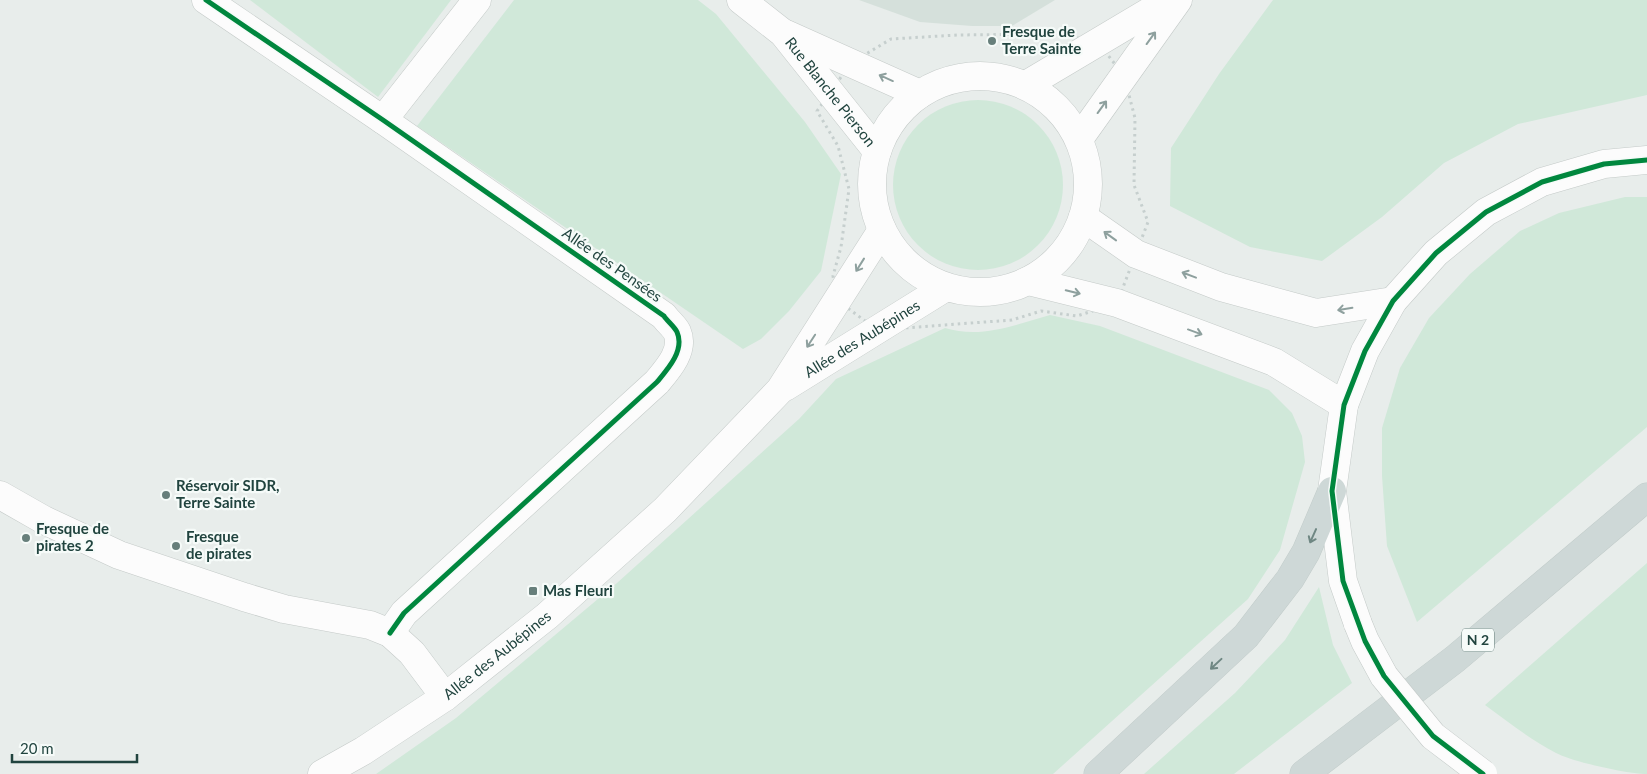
<svg xmlns="http://www.w3.org/2000/svg" width="1647" height="774" font-family="Lato,sans-serif">
  <style>
    .built { fill: #d5e0db }
    .green { fill: #d0e8d9 }
    .lines { fill: none; stroke-linecap: round; stroke-linejoin: round }
    .minor-casing { stroke: #c4cac8; stroke-width: 29 }
    .tertiary-casing { stroke: #c4cac8; stroke-width: 29 }
    .primary-casing { stroke: #c2ccca; stroke-width: 29 }
    .path { stroke: #c6cfce; stroke-width: 3; stroke-dasharray: 2.5 4; stroke-linecap: butt }
    .minor { stroke: #fcfcfc; stroke-width: 28 }
    .tertiary { stroke: #fcfcfc; stroke-width: 28 }
    .primary { stroke: #ced8d7; stroke-width: 28 }
    .tertiary-bridge-casing { stroke: #c4cac8; stroke-width: 29; stroke-linecap: butt }
    .tertiary-bridge { stroke: #fcfcfc; stroke-width: 28 }
    .cycleway-casing { stroke: #f6fbf9; stroke-width: 8 }
    .cycleway { stroke: #00873e; stroke-width: 5 }
    .oneway { stroke: #8ea09e }
    .oneway2 { stroke: #6f8783 }
    .poi-dot { fill: #677f7b; stroke: #f6fbf9; stroke-width: 2 }
    .labels { text-anchor: middle; stroke-width: 4.5; stroke-linejoin: round; paint-order: stroke }
    .shield { fill: #f6fbf9; stroke: #617b77; stroke-width: 1 }
    .shield-label { font-size: 14px; font-weight: bold; fill: #21443f }
    .poi-label { font-size: 15px; font-weight: bold; fill: #21443f; stroke: #f6fbf9; text-anchor: start }
    .street-label { font-size: 15px; fill: #21443f; stroke: #f6fbf9 }
  </style>
  <rect width="100%" height="100%" fill="#e8edeb"/>
  <!-- built -->
  <polygon class="built" points="859,0 1055,0 1012,26 972,26 920,22"/>
  <!-- green -->
  <g class="green">
    <polygon points="250,0 451,0 378,97"/>
    <polygon points="514,0 698,0 716,14 805,122 841,174 821,271 789,311 761,339 743,349 417,126"/>
    <polygon points="1273,0 1647,0 1647,95 1518,124 1444,163 1382,217 1322,261 1250,247 1170,206 1171,148 1219,74"/>
    <circle cx="978" cy="185" r="85"/>
    <polygon points="1625,197 1647,197 1647,427 1417,622 1387,546 1382,476 1382,428 1400,368 1429,318 1470,274 1520,231 1559,213"/>
    <path d="M1050,315L1100,326L1269,390L1292,413L1302,436L1305,462L1280,550L1248,599L1053,774H376L456,718L617,583L799,419L836,379L945,328C981,339 1015,325 1050,315Z"/>
    <path d="M1647,563V774C1628,774 1573,762 1556,753C1531,740 1508,722 1485,705Z"/>
    <polygon points="1319,587 1333,645 1352,683 1234,774 1144,774 1235,693 1285,640"/>
  </g>
  <g class="lines">
    <defs>
      <g id="minor">
        <path d="M206,0L383,120L664,316C667,321 674,326 677,332C685,350 668,369 657,382L404,613L390,633"/>
        <path id="s1" d="M741,0L783,33L877,151"/>
        <polyline points="786,34 920,94"/>
        <polyline points="383,120 477,0"/>
        <polyline points="0,495 44,520 119,555 244,597 284,609 370,625 390,633 412,653 445,697"/>
      </g>
      <g id="tertiary">
        <circle cx="980" cy="184" r="108"/>
        <polyline points="1026,85 1169,0"/>
        <polyline points="1079,139 1178,0"/>
        <polyline points="1083,217 1136,254 1221,287 1316,313 1393,301"/>
        <polyline points="1028,281 1117,303 1274,362 1344,405"/>
        <path id="s2" d="M785,387L946,287"/>
        <polyline points="1358,624 1343,581 1332,491 1344,405 1365,351 1393,301 1436,253 1486,212 1542,182 1604,164 1647,160"/>
        <path id="s3" d="M322,774L363,751L445,697L547,616L665,510L780,390L882,230"/>
      </g>
      <g id="primary">
        <polyline points="1098,774 1246,636 1290,579 1306,552 1332,491"/>
        <polyline points="1304,774 1455,659 1647,497"/>
      </g>
    </defs>
    <!-- minor casing -->
    <use href="#minor" class="minor-casing"/>
    <!-- tertiary casing -->
    <use href="#tertiary" class="tertiary-casing"/>
    <!-- primary casing -->
    <use href="#primary" class="primary-casing"/>
    <!-- path -->
    <polygon class="path" points="1058,34 1098,42 1124,76 1135,118 1134,185 1148,222 1117,303 1077,316 1041,311 1012,320 877,330 837,300 833,276 841,247 849,189 838,146 817,111 851,63 891,39 957,35"/>
    <!-- minor -->
    <use href="#minor" class="minor"/>
    <!-- tertiary -->
    <use href="#tertiary" class="tertiary"/>
    <!-- primary -->
    <use href="#primary" class="primary"/>
    <defs>
      <polyline id="tertiary-bridge" points="1358,624 1365,641 1384,676 1433,736 1483,774"/>
    </defs>
    <!-- tertiary-bridge casing -->
    <use href="#tertiary-bridge" class="tertiary-bridge-casing"/>
    <!-- tertiary-bridge -->
    <use href="#tertiary-bridge" class="tertiary-bridge"/>
    <defs>
      <g id="cycleway">
        <path d="M206,0L383,120L664,316C667,321 674,326 677,332C685,350 668,369 657,382L404,613L390,633"/>
        <polyline points="1483,774 1433,736 1384,676 1365,641 1343,581 1332,491 1344,405 1365,351 1393,301 1436,253 1486,212 1542,182 1604,164 1647,160"/>
      </g>
    </defs>
    <!-- cycleway casing -->
    <use href="#cycleway" class="cycleway-casing"/>
    <!-- cycleway -->
    <use href="#cycleway" class="cycleway"/>
  </g>
  <!-- one-way arrows -->
  <defs><path id="oneway-shaft" d="M-6 0H5M1.5-3L5.5 0L1.5 3" fill="none" stroke-width="1.6" stroke-linecap="round" stroke-linejoin="round" transform="scale(1.25)"/></defs>
  <g class="oneway">
    <use href="#oneway-shaft" transform="translate(1151 38) rotate(-54)"/>
    <use href="#oneway-shaft" transform="translate(886 78) rotate(-156)"/>
    <use href="#oneway-shaft" transform="translate(1102 107) rotate(-54)"/>
    <use href="#oneway-shaft" transform="translate(1110 236) rotate(-144)"/>
    <use href="#oneway-shaft" transform="translate(860 265) rotate(122)"/>
    <use href="#oneway-shaft" transform="translate(1189 275) rotate(-159)"/>
    <use href="#oneway-shaft" transform="translate(1073 292) rotate(14)"/>
    <use href="#oneway-shaft" transform="translate(1345 309) rotate(171)"/>
    <use href="#oneway-shaft" transform="translate(1195 332) rotate(20)"/>
    <use href="#oneway-shaft" transform="translate(811 341) rotate(123)"/>
  </g>
  <g class="oneway2">
    <use href="#oneway-shaft" transform="translate(1313 536) rotate(114)"/>
    <use href="#oneway-shaft" transform="translate(1216 664) rotate(137)"/>
  </g>
  <!-- markers -->
  <g class="poi-dot">
    <circle cx="992" cy="41" r="5"/>
    <circle cx="166" cy="495" r="5"/>
    <circle cx="26" cy="538" r="5"/>
    <circle cx="176" cy="546" r="5"/>
    <rect x="528" y="586" width="10" height="10" rx="2.5"/>
  </g>
  <g class="labels">
    <!-- shield labels -->
    <rect class="shield" x="1462" y="628.5" width="32" height="23" rx="4"/>
    <g class="shield-label">
      <text x="1478" y="645">N 2</text>
    </g>
    <!-- poi labels -->
    <g class="poi-label">
      <text x="1002" y="37">Fresque de<tspan x="1002" dy="17">Terre Sainte</tspan></text>
      <text x="176" y="491">Réservoir SIDR,<tspan x="176" dy="17">Terre Sainte</tspan></text>
      <text x="36" y="534">Fresque de<tspan x="36" dy="17">pirates 2</tspan></text>
      <text x="186" y="542">Fresque<tspan x="186" dy="17">de pirates</tspan></text>
      <text x="543" y="596">Mas Fleuri</text>
    </g>
    <!-- street labels -->
    <g class="street-label">
      <text dy="5" stroke="none"><textPath href="#s1" startOffset="129">Rue Blanche Pierson</textPath></text>
      <text transform="translate(612 265) rotate(35)" y="5">Allée des Pensées</text>
      <text dy="5" stroke="none"><textPath href="#s2" startOffset="91">Allée des Aubépines</textPath></text>
      <text dy="5" stroke="none"><textPath href="#s3" startOffset="212">Allée des Aubépines</textPath></text>
    </g>
  </g>
  <!-- scale -->
  <path d="M12 754v8h125v-8" fill="none" stroke="#21443f" stroke-width="2.5"/>
  <text x="20" y="754" font-size="15" fill="#21443f" stroke="#f6fbf9" stroke-width="4" paint-order="stroke">20 m</text>
</svg>
